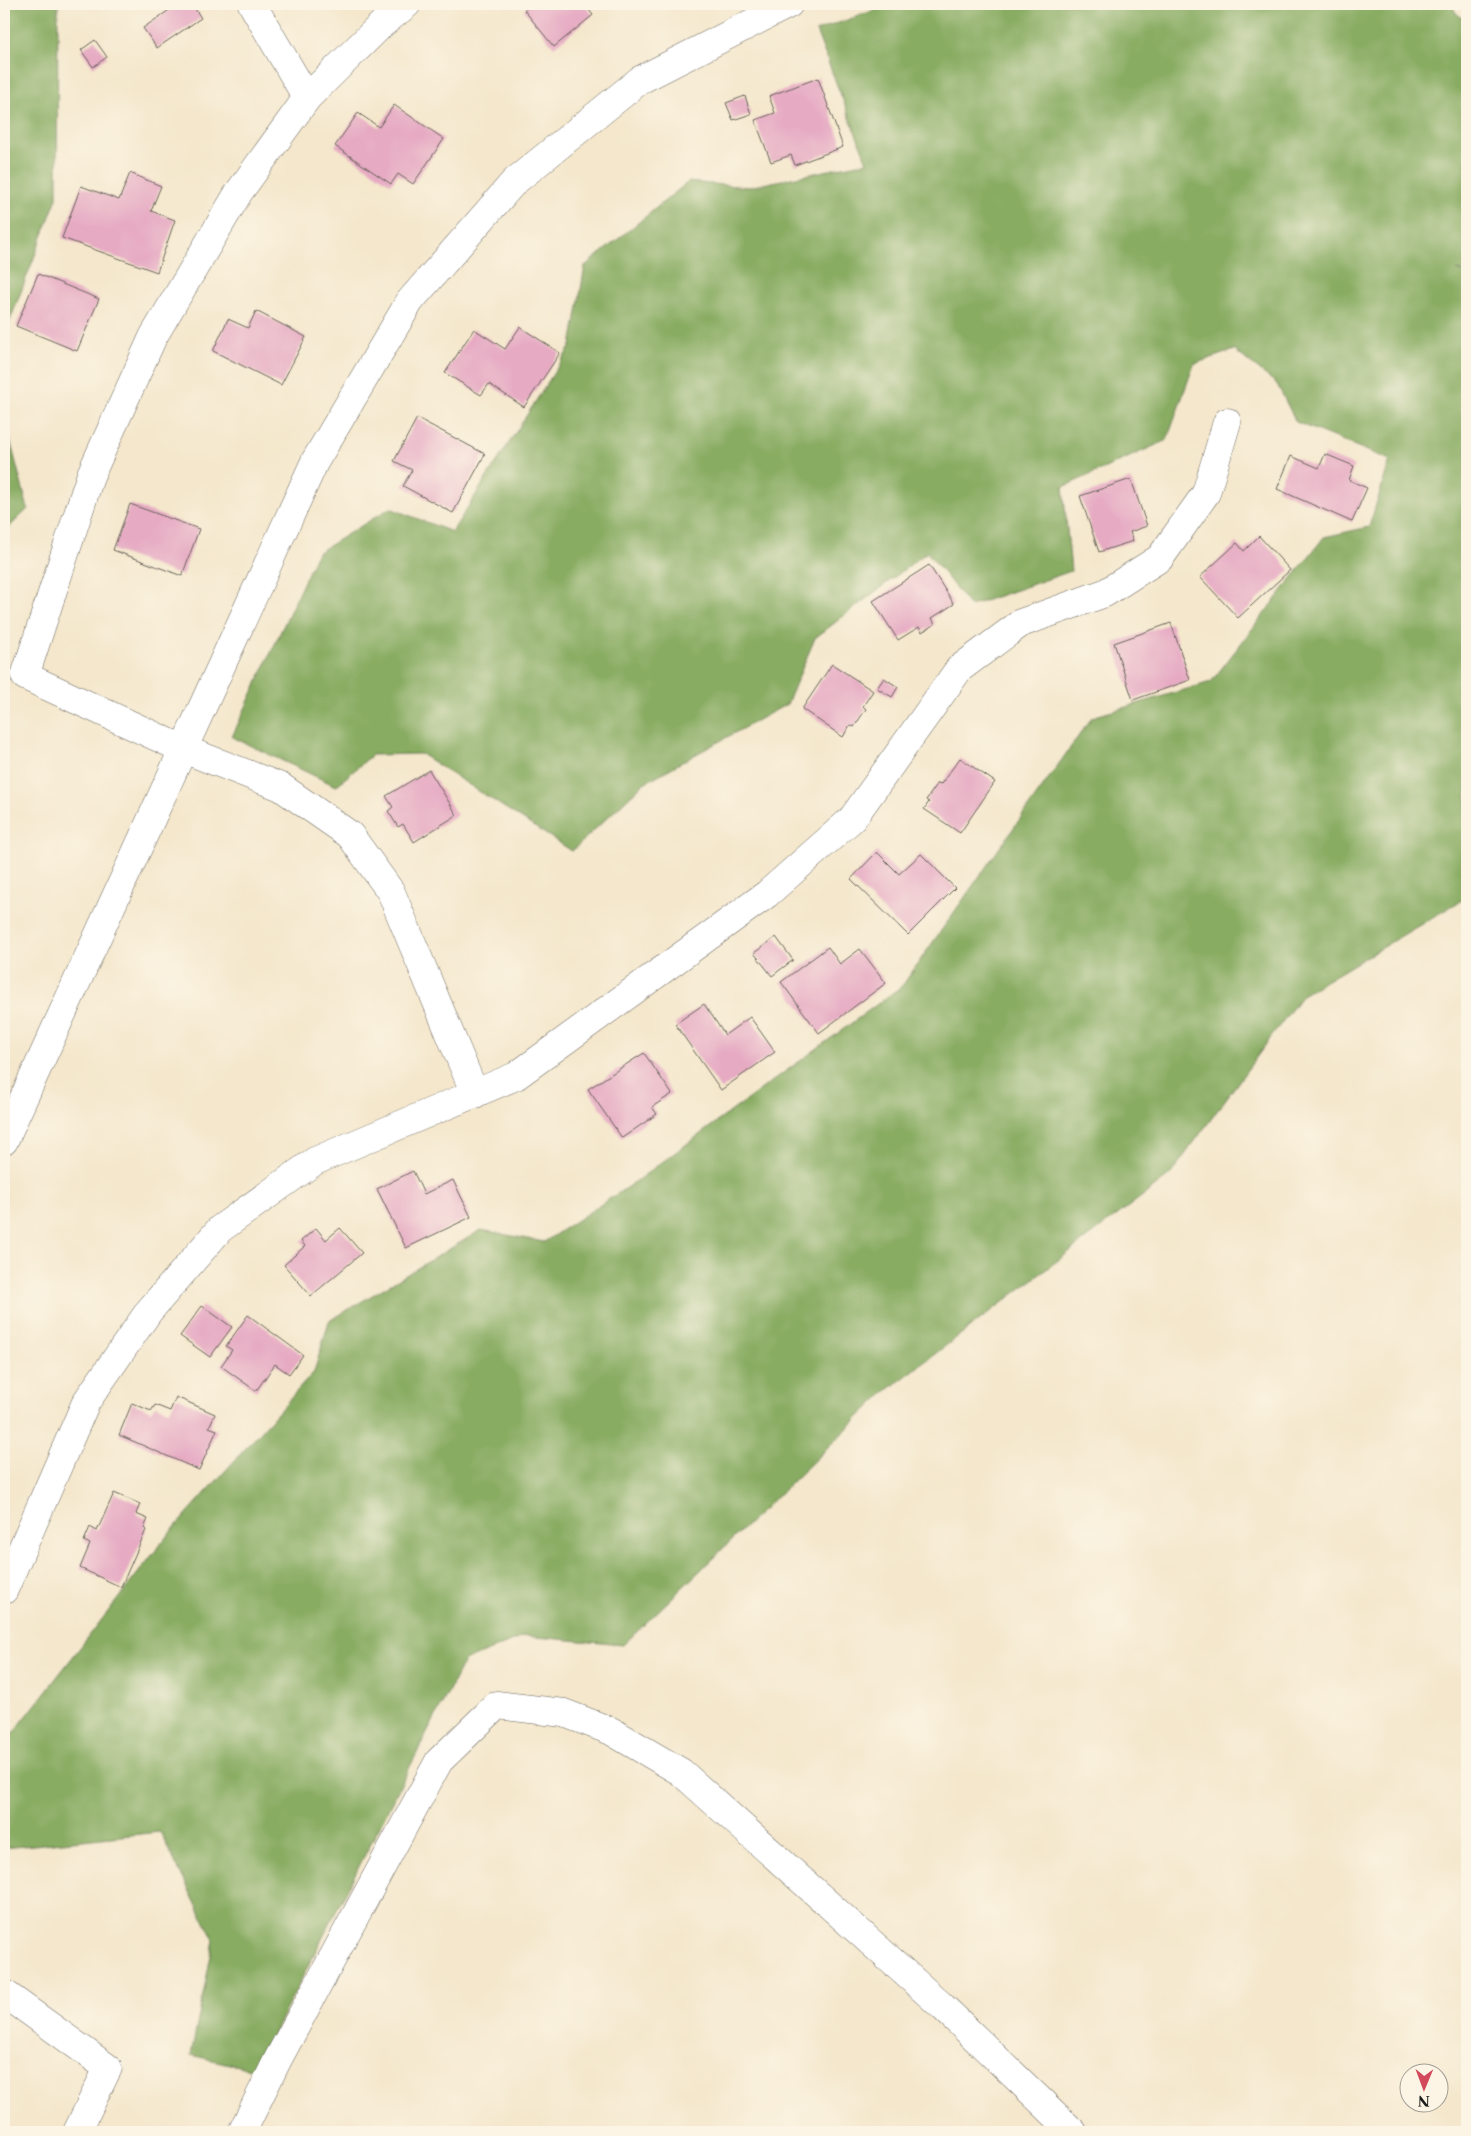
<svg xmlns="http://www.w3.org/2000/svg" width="1471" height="2136" font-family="'Libre Caslon Text',serif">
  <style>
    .forest { fill: #88ac62; stroke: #52643f }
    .building { fill: #e6aac3 }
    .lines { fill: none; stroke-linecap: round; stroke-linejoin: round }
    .minor-casing { stroke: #68635a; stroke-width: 29 }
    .minor { stroke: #fff; stroke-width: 28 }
  </style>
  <rect width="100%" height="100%" fill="#fcf5e5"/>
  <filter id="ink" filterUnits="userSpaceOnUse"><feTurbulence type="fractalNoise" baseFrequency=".02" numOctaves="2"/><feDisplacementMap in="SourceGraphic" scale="10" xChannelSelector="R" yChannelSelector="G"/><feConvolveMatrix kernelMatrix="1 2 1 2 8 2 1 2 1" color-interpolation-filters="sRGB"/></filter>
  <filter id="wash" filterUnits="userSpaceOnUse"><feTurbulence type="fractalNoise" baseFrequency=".0096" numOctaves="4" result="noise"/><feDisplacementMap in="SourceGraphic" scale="20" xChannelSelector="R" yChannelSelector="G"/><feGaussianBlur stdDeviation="1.12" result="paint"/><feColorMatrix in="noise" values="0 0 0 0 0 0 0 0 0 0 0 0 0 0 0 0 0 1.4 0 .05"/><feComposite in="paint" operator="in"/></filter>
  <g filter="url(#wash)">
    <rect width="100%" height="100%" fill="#f4e7cc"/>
    <!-- forest -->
    <g class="forest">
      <polygon points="4,4 58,4 57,198 4,336"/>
      <polygon points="892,4 1451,4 1456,13 1467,22 1467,272 1457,270 1467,275 1467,897 1302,995 1170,1175 885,1392 623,1645 525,1636 464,1661 255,2070 191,2055 214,1940 160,1832 4,1848 4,1745 167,1536 314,1372 329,1321 481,1230 544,1242 635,1182 902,986 1092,717 1211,682 1324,537 1369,527 1390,460 1296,422 1277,384 1234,350 1194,364 1167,440 1063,487 1071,571 970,606 927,552 815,638 787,704 644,783 572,851 421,754 372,755 336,786 232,737 317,553 390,508 452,532 571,346 585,266 688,182 749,187 867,162 816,31"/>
      <polygon points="4,417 28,509 4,532"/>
    </g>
    <g id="blocks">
      <!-- building -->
      <g class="building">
        <polygon points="178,4 192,4 201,18 157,48 143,28"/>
        <polygon points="523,4 584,4 593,15 554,47 524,10 527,8"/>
        <polygon points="95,40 107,57 93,67 81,50"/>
        <polygon points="818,78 843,147 795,165 791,155 771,162 755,120 775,113 769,96"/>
        <polygon points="745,96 751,114 733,120 726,103"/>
        <polygon points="394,105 444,139 413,184 398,174 391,184 335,146 358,113 379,127"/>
        <polygon points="130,173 161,186 151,211 175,220 157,272 62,238 81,186 119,200"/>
        <polygon points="38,274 99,299 77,351 16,326"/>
        <polygon points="256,311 306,337 281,385 213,351 228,319 248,328"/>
        <polygon points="520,327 560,353 524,407 489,384 481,395 445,373 474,329 505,349"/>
        <polygon points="417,418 485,454 453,513 403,486 412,470 394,461"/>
        <polygon points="1325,454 1354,466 1349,480 1367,488 1352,522 1277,489 1291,456 1319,468"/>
        <polygon points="1131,479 1147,526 1130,532 1133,541 1099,552 1080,496"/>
        <polygon points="130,504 199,529 182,576 113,550"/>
        <polygon points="1259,536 1290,570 1238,618 1200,577 1237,543 1244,551"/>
        <polygon points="929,565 954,604 932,618 935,624 922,632 919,627 898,640 873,601"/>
        <polygon points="1171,623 1190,680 1133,700 1114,643"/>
        <polygon points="832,664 873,691 863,706 866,709 854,727 850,725 843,737 802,709"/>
        <polygon points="884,678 898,687 892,697 877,688"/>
        <polygon points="960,758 995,782 960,833 924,809 929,802 926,800 938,783 941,784"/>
        <polygon points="429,770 457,815 414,842 403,824 398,827 388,811 393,807 386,796"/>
        <polygon points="877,852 899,874 921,854 955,888 908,935 851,879"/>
        <polygon points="776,937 793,960 772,976 754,953"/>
        <polygon points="828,947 840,964 860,949 886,983 819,1033 781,982"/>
        <polygon points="704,1004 725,1035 750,1017 775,1052 721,1090 675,1024"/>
        <polygon points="644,1053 672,1094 652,1107 657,1114 622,1138 588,1089"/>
        <polygon points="413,1171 424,1194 453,1180 471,1217 406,1248 377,1189"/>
        <polygon points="316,1228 326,1240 340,1228 362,1253 311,1296 284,1265 305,1246 301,1241"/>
        <polygon points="202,1306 232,1327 210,1357 180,1336"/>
        <polygon points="248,1315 303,1355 289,1374 275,1364 256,1391 221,1366 232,1350 226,1346"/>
        <polygon points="176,1397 215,1414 209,1427 217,1430 199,1470 119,1435 132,1403 151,1411 155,1405 170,1411"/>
        <polygon points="114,1493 140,1504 136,1514 148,1519 144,1528 146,1530 121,1587 80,1568 90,1544 84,1541 90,1527 97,1531"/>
      </g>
    </g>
  </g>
  <g filter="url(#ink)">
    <use href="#blocks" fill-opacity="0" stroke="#68635a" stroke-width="1"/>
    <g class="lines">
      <defs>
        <g id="minor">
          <polyline points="252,4 307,98"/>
          <polyline points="407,4 382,24 307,98 239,192 153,337 91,474 25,676 183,749 281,787 350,835 391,892 475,1094"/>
          <polyline points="4,1141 315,461 410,301 514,182 640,80 789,4"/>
          <polyline points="4,1590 86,1402 149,1311 220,1229 315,1161 516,1076 767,894 852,819 959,669 1021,623 1105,593 1160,558 1206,493 1227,422"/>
          <polyline points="4,1993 108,2068 77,2132"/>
          <polyline points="242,2132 278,2059 439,1761 497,1705 564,1713 611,1731 681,1772 943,2007 1073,2132"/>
        </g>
      </defs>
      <!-- minor casing -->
      <use href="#minor" class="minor-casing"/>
      <!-- minor -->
      <use href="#minor" class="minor"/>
    </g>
  </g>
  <!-- margin -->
  <rect width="1471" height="2136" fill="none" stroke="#fcf5e5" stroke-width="20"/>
  <!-- north arrow -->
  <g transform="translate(1424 2088) rotate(181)"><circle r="24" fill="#fcf5e5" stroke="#a29e95"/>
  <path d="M0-4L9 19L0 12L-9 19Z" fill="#d1495b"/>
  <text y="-8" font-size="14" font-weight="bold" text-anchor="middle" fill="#1c1c1c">N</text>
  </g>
</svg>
